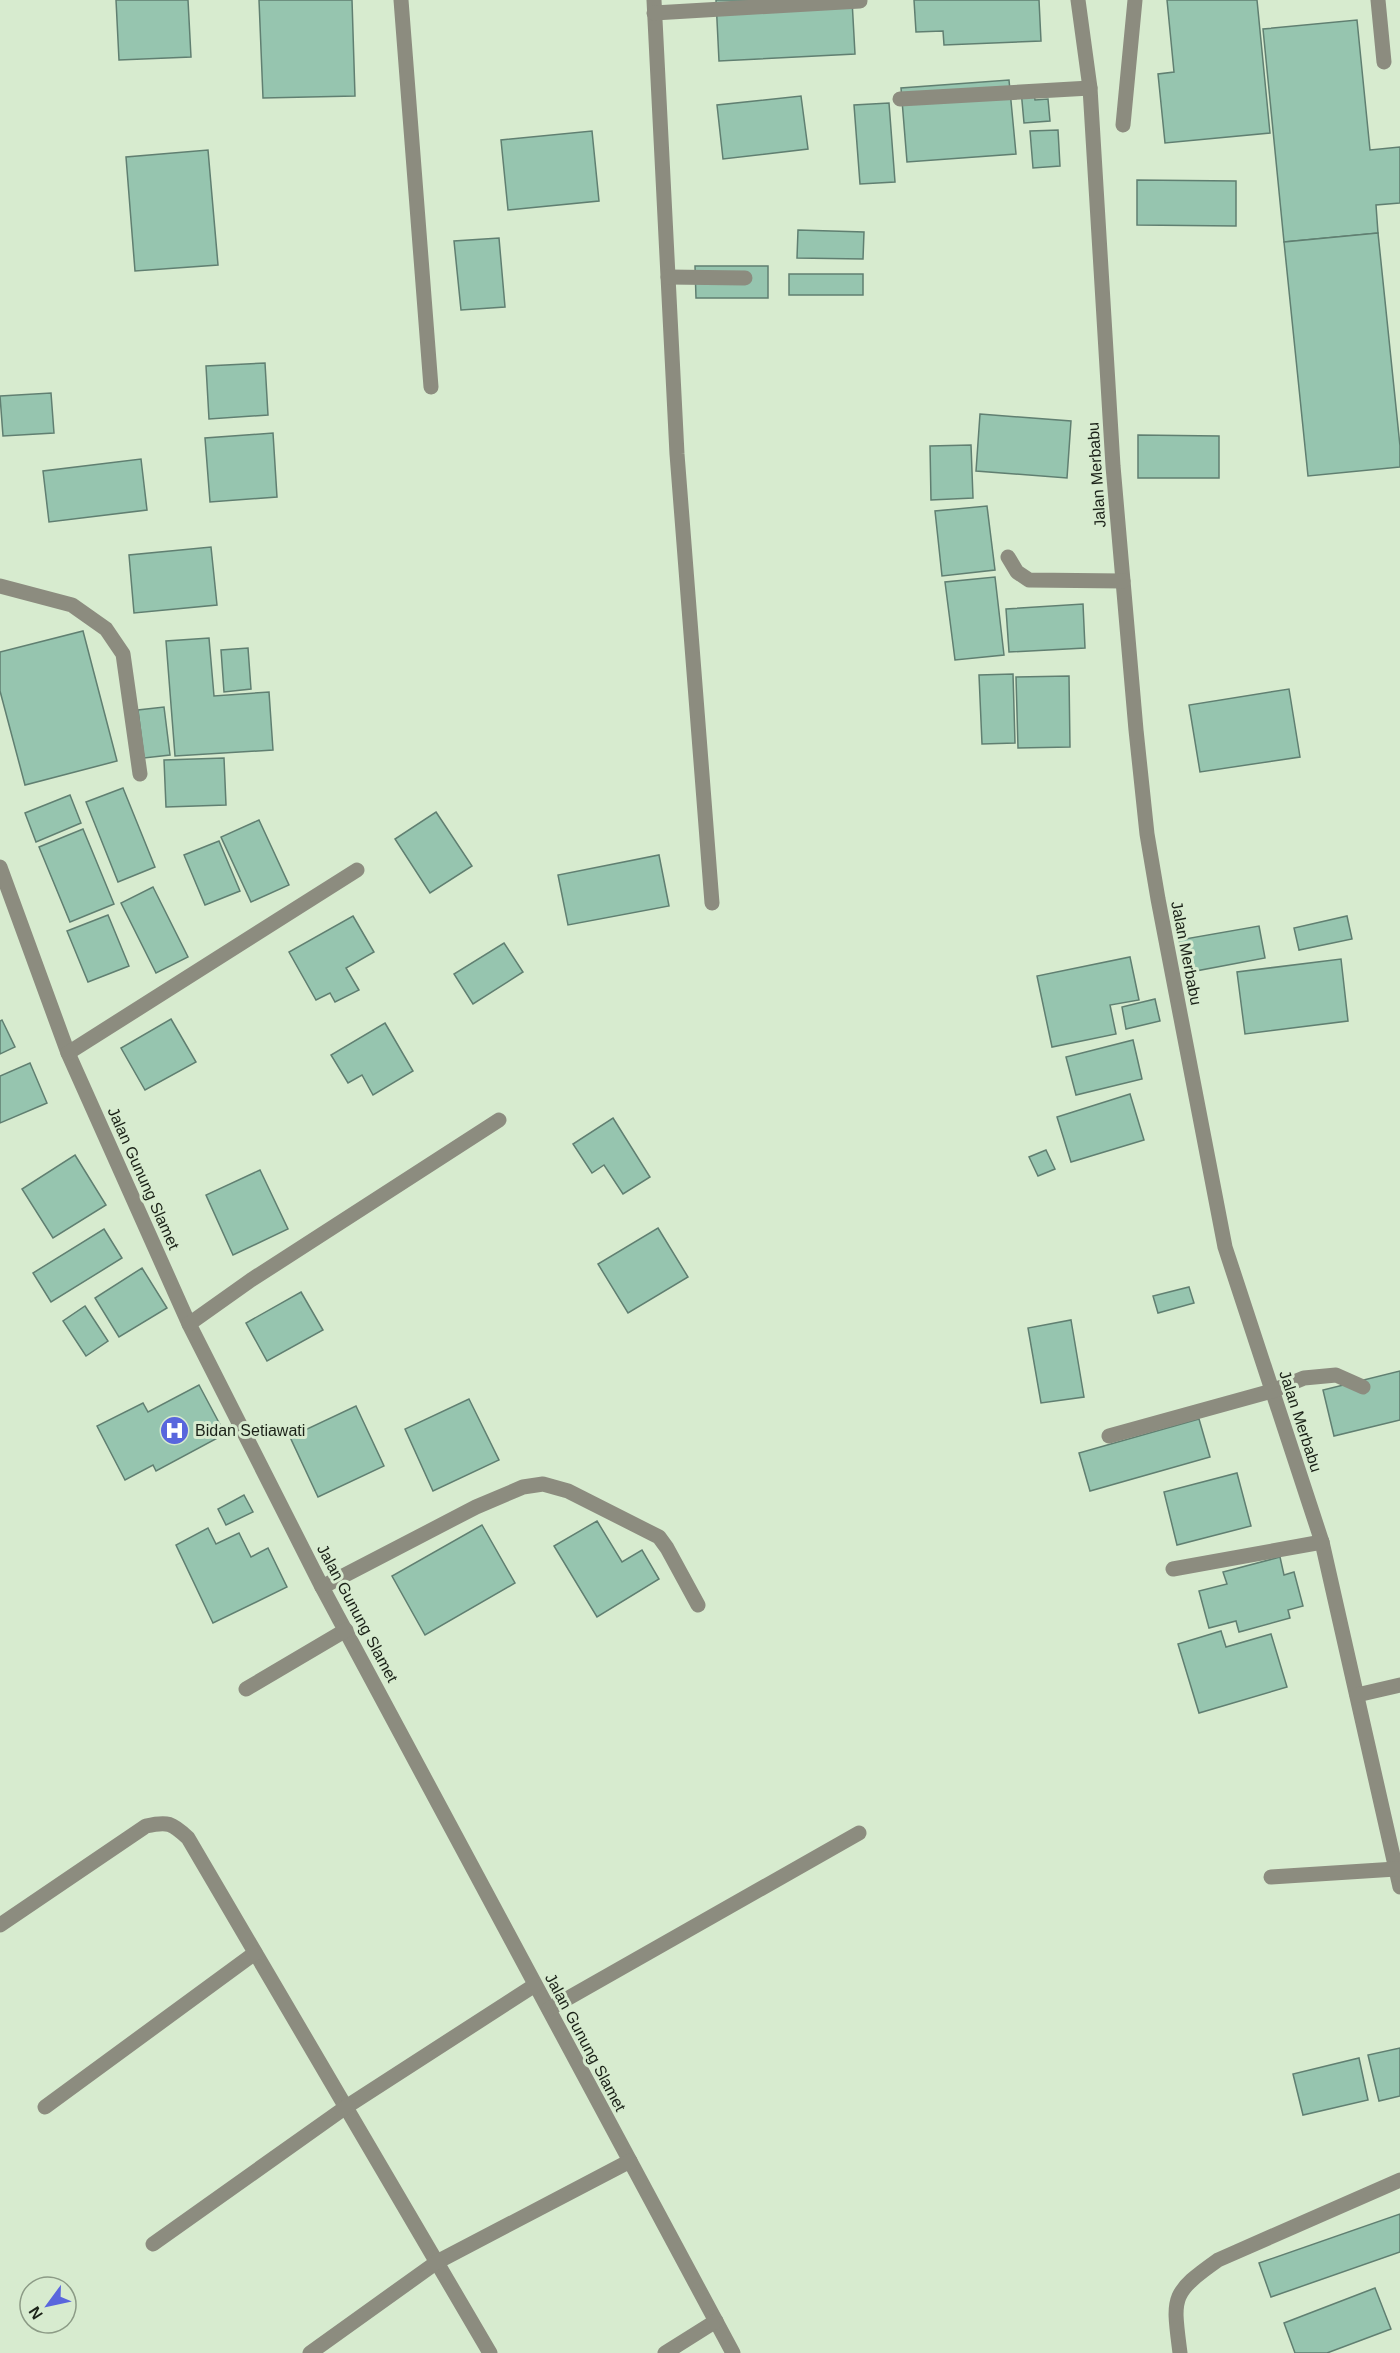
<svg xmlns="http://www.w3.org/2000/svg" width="1400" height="2353" font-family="Arial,sans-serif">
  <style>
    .building { fill: #96c5af; stroke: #607f71; stroke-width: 1.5 }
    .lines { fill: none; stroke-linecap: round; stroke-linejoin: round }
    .minor { stroke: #8c8c7f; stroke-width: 15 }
    .labels { text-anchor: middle; stroke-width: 6; stroke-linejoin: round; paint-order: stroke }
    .street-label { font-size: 16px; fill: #1b2218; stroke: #d7ebcf }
    .poi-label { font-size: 16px; fill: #1b2218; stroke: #d7ebcf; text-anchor: start }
  </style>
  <rect width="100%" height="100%" fill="#d7ebcf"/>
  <!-- building -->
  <g class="building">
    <polygon points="116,0 188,0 191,57 119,60"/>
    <polygon points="259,0 352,0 355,96 263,98"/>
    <polygon points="716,0 852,0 855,54 719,61"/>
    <polygon points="914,0 1039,0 1041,41 944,45 943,31 916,32"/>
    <polygon points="1167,0 1257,0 1270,133 1165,143 1158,74 1174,72"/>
    <polygon points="1357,20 1370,150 1400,147 1400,203 1376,205 1378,233 1284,242 1263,29"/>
    <polygon points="1009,80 1016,154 907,162 901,88"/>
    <polygon points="1033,89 1035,100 1048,99 1050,121 1024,123 1021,90"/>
    <polygon points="801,96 808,149 723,159 717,105"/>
    <polygon points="889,103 895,182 860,184 854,105"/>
    <polygon points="1058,130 1060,166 1033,168 1030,131"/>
    <polygon points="592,131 599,201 508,210 501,140"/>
    <polygon points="208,150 218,265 135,271 126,157"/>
    <polygon points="1137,180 1236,181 1236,226 1137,225"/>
    <polygon points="798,230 864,232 863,259 797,258"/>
    <polygon points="1378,233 1400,446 1400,467 1308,476 1284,242"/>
    <polygon points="499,238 505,307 461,310 454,241"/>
    <polygon points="695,266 768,266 768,298 696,298"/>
    <rect x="789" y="274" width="74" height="21"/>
    <polygon points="265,363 268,415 209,419 206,366"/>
    <polygon points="51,393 54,433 3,436 0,396"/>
    <polygon points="980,414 1071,421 1067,478 976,471"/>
    <polygon points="273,433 277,497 210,502 205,438"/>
    <polygon points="1138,435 1219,436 1219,478 1138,478"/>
    <polygon points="971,445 973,498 931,500 930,446"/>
    <polygon points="141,459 147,510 49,522 43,471"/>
    <polygon points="987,506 995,570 942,576 935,511"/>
    <polygon points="211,547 217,605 134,613 129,555"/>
    <polygon points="995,577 1004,655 955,660 945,582"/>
    <polygon points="1083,604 1085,648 1009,652 1006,609"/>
    <polygon points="83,631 117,761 25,785 0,691 0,652"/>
    <polygon points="209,638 214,696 269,692 273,750 175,756 166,641"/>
    <polygon points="248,648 251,689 224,692 221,650"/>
    <polygon points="1013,674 1015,743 982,744 979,675"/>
    <polygon points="1069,676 1070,747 1018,748 1016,677"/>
    <polygon points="1289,689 1300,757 1200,772 1189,705"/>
    <polygon points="164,707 170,755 144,758 138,710"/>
    <polygon points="224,758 226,805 166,807 164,760"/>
    <polygon points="123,788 155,867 118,882 86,802"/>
    <polygon points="70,795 81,823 36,842 25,813"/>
    <polygon points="436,812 472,866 430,893 395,839"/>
    <polygon points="259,820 289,885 251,902 221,837"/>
    <polygon points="83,829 114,904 70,922 39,847"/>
    <polygon points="219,841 240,891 205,905 184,855"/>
    <polygon points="659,855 669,906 568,925 558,875"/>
    <polygon points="153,887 188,957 156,973 121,903"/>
    <polygon points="108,915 129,966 88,982 67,931"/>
    <polygon points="353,916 374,952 346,968 359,990 335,1002 330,993 316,1000 289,952"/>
    <polygon points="1347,916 1352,939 1299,950 1294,928"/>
    <polygon points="1259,926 1265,958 1185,973 1179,940"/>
    <polygon points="504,943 523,972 473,1004 454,974"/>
    <polygon points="1130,957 1139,1000 1110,1005 1116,1034 1052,1047 1037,976"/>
    <polygon points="1341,959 1348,1021 1245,1034 1237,972"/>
    <polygon points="1155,999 1160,1021 1126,1029 1122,1007"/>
    <polygon points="171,1019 196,1062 145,1090 121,1048"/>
    <polygon points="2,1020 15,1047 0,1054 0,1021"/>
    <polygon points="385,1023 413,1071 373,1095 362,1075 348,1083 331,1055"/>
    <polygon points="1133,1040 1142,1079 1076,1095 1066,1057"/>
    <polygon points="30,1063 47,1103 0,1123 0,1076"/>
    <polygon points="1130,1094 1144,1140 1071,1162 1057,1117"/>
    <polygon points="613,1118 650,1177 623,1194 604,1165 592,1173 573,1144"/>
    <polygon points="1046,1150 1055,1169 1038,1176 1029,1157"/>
    <polygon points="75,1155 106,1205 53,1238 22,1189"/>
    <polygon points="260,1170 288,1229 233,1255 206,1195"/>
    <polygon points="658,1228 688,1277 628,1313 598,1264"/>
    <polygon points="104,1229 122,1258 51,1302 33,1273"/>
    <polygon points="142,1268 167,1308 119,1337 95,1298"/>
    <polygon points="1189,1287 1194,1303 1158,1313 1153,1296"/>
    <polygon points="301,1292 323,1330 267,1361 246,1323"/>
    <polygon points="85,1306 108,1341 86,1356 63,1321"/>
    <polygon points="1071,1320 1084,1397 1041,1403 1028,1328"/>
    <polygon points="1400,1371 1400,1420 1334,1436 1323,1390"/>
    <polygon points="199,1385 225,1434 156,1471 153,1465 125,1480 97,1426 143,1403 148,1412"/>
    <polygon points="469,1399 499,1460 433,1491 405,1429"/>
    <polygon points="356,1406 384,1466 318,1497 290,1437"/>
    <polygon points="1199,1419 1210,1457 1090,1491 1079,1453"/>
    <polygon points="1237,1473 1251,1526 1177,1545 1164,1492"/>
    <polygon points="244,1495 253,1512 226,1525 218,1509"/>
    <polygon points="597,1521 622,1562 642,1550 659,1579 597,1617 554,1546"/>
    <polygon points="482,1525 515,1583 425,1635 392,1576"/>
    <polygon points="208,1528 216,1544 239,1533 251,1557 268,1548 287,1587 213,1623 176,1545"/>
    <polygon points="1280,1557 1284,1575 1294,1572 1303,1606 1288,1610 1290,1618 1239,1632 1236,1621 1209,1628 1199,1591 1227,1584 1223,1572"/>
    <polygon points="1221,1631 1226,1647 1271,1634 1287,1687 1199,1713 1178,1644"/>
    <polygon points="1400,2048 1400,2096 1379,2101 1368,2055"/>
    <polygon points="1359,2058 1368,2100 1303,2115 1293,2074"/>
    <polygon points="1400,2214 1400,2252 1271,2297 1259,2263"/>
    <polygon points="1375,2288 1391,2329 1327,2353 1295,2353 1284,2323"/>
  </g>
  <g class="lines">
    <!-- minor -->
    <g class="minor">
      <polyline points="401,0 431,387"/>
      <polyline points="654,0 677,454 712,903"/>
      <polyline points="1078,0 1090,88 1113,466 1136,730 1147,834 1158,899 1225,1247 1322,1542 1400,1887"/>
      <polyline points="1378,0 1384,62"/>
      <polyline points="654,13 860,1"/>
      <polyline points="900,99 1090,88"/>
      <polyline points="1123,125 1135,0"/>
      <polyline points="668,277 745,278"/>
      <polyline points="1008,557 1017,572 1029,580 1123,581"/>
      <polyline points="0,586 72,605 106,629 123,654 140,774"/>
      <polyline points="0,867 68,1053 189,1324 322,1587 733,2353"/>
      <polyline points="68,1053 357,870"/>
      <polyline points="189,1324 251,1280 499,1120"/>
      <polyline points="1109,1436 1272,1391 1304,1378 1336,1375 1363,1387"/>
      <polyline points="1173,1569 1322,1542"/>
      <polyline points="322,1587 476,1507 523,1487 543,1484 568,1491 659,1537 667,1548 698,1605"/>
      <polyline points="246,1689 346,1630"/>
      <polyline points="1357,1695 1400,1685"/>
      <polyline points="1271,1877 1396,1869"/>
      <path d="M0,1925L146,1826C168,1821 172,1823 188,1838L490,2353"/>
      <polyline points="549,2009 859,1833"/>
      <polyline points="45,2107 255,1953"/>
      <polyline points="153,2244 346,2107 535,1985"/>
      <polyline points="310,2353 437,2262 630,2161"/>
      <polyline points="665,2353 716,2321"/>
      <path d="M1180,2353C1173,2297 1170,2294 1218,2260L1400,2180"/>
    </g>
  </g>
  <!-- icons -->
  <defs>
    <symbol id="hospital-disc" viewBox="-11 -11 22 22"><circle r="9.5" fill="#5966dd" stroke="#d7ebcf"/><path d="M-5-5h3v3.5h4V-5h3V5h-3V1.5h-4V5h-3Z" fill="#fff"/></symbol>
  </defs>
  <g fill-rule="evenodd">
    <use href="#hospital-disc" x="158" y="1414" width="33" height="33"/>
  </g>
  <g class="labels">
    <!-- street labels -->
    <g class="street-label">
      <text transform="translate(1096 475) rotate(-94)" y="6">Jalan Merbabu</text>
      <text transform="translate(1187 953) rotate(79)" y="6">Jalan Merbabu</text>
      <text transform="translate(144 1178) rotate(66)" y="6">Jalan Gunung Slamet</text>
      <text transform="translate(1301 1421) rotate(72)" y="6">Jalan Merbabu</text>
      <text transform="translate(358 1613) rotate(62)" y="6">Jalan Gunung Slamet</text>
      <text transform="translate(586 2042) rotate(62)" y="6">Jalan Gunung Slamet</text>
    </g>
    <!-- poi labels -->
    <g class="poi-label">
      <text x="195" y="1436">Bidan Setiawati</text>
    </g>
  </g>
  <!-- north arrow -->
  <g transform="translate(48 2305) rotate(237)"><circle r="28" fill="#d7ebcf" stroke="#8c9b86" stroke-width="1.5"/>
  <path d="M0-4.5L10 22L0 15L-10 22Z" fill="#5966dd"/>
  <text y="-9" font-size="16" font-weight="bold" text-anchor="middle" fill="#1b2218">N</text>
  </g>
</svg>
